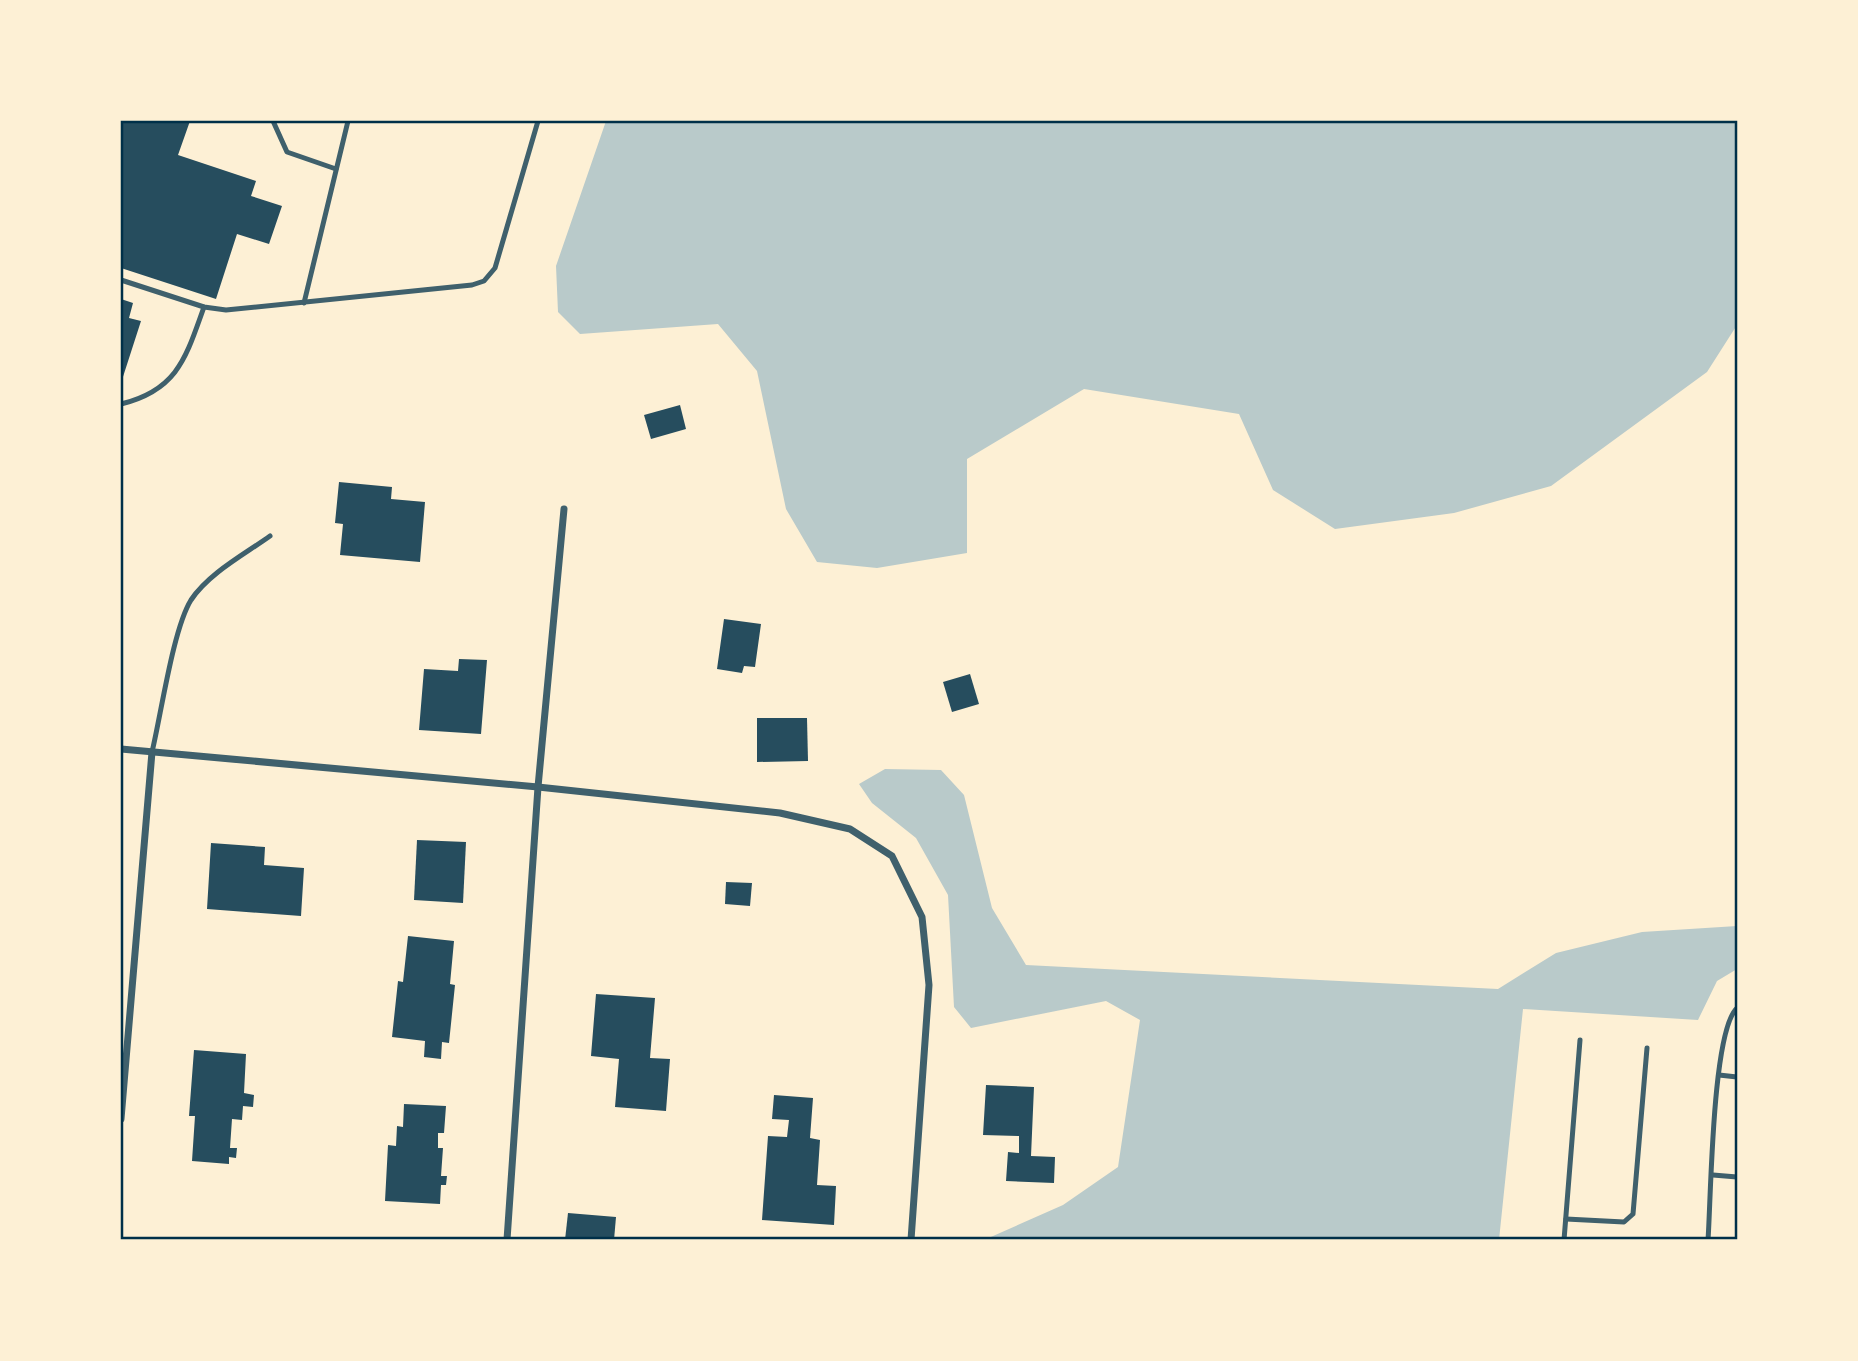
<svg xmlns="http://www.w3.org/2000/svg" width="1858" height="1361" font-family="Spectral,serif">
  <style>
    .green { fill: #b9caca }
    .building { fill: #264d5e }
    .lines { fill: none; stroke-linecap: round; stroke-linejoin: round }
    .service { stroke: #3f606c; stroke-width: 5 }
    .minor { stroke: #3f606c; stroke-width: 7 }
    .neatline { fill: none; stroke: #003049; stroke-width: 2.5 }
  </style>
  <rect width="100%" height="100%" fill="#fdf0d5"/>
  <!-- green -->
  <g class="green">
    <polygon points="606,121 1737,121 1737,325 1707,372 1551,486 1454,513 1335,529 1273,490 1239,414 1084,389 967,459 967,553 877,568 817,562 786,509 757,371 718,324 580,334 558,312 556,266"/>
    <polygon points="885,769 941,770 964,795 992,908 1026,965 1498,989 1556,953 1642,932 1737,926 1737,969 1717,981 1698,1020 1523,1009 1499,1240 984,1240 1063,1205 1118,1167 1140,1020 1106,1001 971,1028 954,1007 948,895 916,838 872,803 859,784"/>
  </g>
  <!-- building -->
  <g class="building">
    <polygon points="121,121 190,121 178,155 256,181 251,196 282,206 269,244 237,234 216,299 121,268"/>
    <polygon points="121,299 133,303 129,318 141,321 121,383"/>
    <polygon points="680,405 686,429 651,439 644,415"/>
    <polygon points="339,482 392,487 391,499 425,502 420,562 340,555 343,524 335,523"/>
    <polygon points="724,619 761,624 755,667 744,666 742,673 717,669"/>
    <polygon points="459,659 487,660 481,734 419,730 424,669 458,671"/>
    <polygon points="970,674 979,704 952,712 943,682"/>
    <polygon points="757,718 807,718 808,761 757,762"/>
    <polygon points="417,840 466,842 463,903 414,900"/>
    <polygon points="211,843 265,847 264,865 304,868 301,916 207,909"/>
    <polygon points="726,882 752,883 750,906 725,904"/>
    <polygon points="408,936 454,941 450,984 455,985 449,1043 442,1042 441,1059 424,1057 425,1041 392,1037 398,981 403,982"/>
    <polygon points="596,994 655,998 650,1058 670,1059 666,1111 615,1107 619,1059 591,1056"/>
    <polygon points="194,1050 246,1054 244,1093 254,1095 253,1107 243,1106 242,1120 232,1119 230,1148 237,1148 236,1158 229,1157 229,1164 192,1161 195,1116 189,1116"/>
    <polygon points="986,1085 1034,1087 1031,1156 1055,1157 1054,1183 1006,1181 1008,1152 1019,1153 1019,1136 983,1135"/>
    <polygon points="774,1095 813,1098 810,1138 820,1140 817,1185 836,1186 834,1225 762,1220 768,1136 787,1137 789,1120 772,1119"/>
    <polygon points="404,1104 446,1106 444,1133 438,1133 438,1148 443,1148 441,1176 447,1176 446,1185 441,1185 440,1204 385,1201 388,1145 396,1146 397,1126 403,1127"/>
    <polygon points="568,1213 616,1217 614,1240 565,1240"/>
  </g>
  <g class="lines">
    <!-- service -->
    <g class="service">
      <polyline points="273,121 287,152 336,169"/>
      <polyline points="121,280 204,307 226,310 472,285 484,281 495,268 538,121"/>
      <polyline points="304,303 348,121"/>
      <path d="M121,404C178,390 186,357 204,307"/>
      <path d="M152,752C161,715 173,629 191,600C209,573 245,554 270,536"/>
      <polyline points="1719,1075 1737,1077"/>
      <polyline points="1713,1175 1737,1177"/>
      <polyline points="1566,1219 1624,1222 1633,1214 1647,1048"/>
      <polyline points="1564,1240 1580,1040"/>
      <path d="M1708,1240C1711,1199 1712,1031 1737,1008"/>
    </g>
    <!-- minor -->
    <g class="minor">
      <polyline points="121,749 538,787 780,813 850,829 892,856 922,917 929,985 911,1240"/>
      <polyline points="121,1119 152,752"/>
      <polyline points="507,1240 538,787 564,509"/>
    </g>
  </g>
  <!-- border -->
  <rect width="1858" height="1361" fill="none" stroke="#fdf0d5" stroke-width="245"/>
  <rect x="122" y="122" width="1614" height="1116" class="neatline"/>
</svg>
